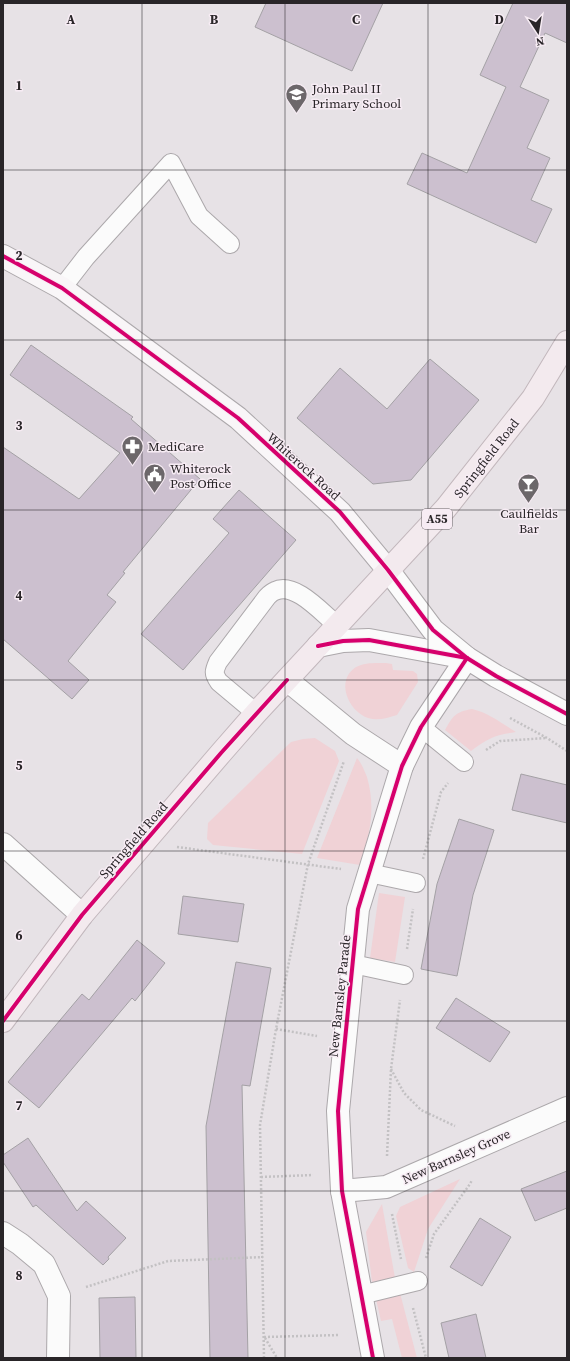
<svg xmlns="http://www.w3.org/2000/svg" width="570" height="1361" font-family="'Source Serif 4',serif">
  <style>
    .green { fill: #f0d2d6 }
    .building { fill: #ccc0cf; stroke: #a4a1a5 }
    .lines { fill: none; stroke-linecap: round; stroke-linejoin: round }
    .lane-casing { stroke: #aca8ab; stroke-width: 20 }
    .street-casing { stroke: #aca8ab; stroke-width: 24 }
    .secondary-casing { stroke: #aca8ab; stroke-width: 24 }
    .highway-casing { stroke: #c2b7bc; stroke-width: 24 }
    .path { stroke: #c3c1c3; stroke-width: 2.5; stroke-dasharray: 2 2; stroke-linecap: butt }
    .lane { stroke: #fbfbfb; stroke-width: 18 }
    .street { stroke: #fbfbfb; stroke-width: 22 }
    .secondary { stroke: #f9f6f8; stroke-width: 22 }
    .highway { stroke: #f3eaee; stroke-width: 22 }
    .cycleway-casing { stroke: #f7ecf4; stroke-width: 6 }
    .cycleway { stroke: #d6006c; stroke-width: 4 }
    .grid { fill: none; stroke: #292528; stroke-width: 1; stroke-opacity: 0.55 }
    .labels { text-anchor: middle; stroke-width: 3; stroke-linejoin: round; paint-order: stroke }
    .shield { fill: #f7ecf4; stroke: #676165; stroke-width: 1 }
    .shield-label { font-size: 12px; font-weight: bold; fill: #292528 }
    .poi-label { font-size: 13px; fill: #292528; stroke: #f7ecf4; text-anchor: start }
    .street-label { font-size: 13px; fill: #292528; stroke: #f7ecf4 }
    .grid-label { font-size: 13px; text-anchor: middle; font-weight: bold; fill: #292528; stroke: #f7ecf4; stroke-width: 3; stroke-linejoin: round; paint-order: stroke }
  </style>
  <rect width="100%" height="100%" fill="#e7e2e6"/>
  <!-- green -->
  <g class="green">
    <path d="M386,663L392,664L393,670L413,671L417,674L418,682L397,715C387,718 378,721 368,718C348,711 335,680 356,667C365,662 377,663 386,663Z"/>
    <path d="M472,709C489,713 501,723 516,732C495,735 488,738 471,751L445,730C453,716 455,712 472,709Z"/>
    <polygon points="315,738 335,751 339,761 302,854 213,845 207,839 208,823 291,742 303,739"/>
    <path d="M357,758C362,764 364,770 367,777C376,808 370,835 360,865L317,858Z"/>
    <polygon points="379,893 405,897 395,962 370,958"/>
    <polygon points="460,1179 428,1229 414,1272 408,1268 396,1216 400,1207"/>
    <polygon points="382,1204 395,1278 372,1282 366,1232"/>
    <polygon points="400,1293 417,1358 402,1358 392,1319 381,1321 376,1299"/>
  </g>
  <!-- building -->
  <g class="building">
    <polygon points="266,3 383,3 352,71 255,27"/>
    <polygon points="513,3 567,3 567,43 545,33 520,87 549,100 527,148 550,158 531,200 552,209 536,243 407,184 422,153 467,173 506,87 480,75"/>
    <polygon points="31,345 133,417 131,419 200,479 123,572 125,573 107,595 116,602 68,661 89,680 72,699 3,639 3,447 79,499 120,453 10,375"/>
    <polygon points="430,359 479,400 411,480 373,484 297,418 340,368 387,409"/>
    <polygon points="239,490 296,540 183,670 141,634 229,533 213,519"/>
    <polygon points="521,774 567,785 567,823 512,810"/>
    <polygon points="459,819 494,830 473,895 457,976 421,969 437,884"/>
    <polygon points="183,896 244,904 238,942 178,934"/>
    <polygon points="137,940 165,963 135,1001 132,998 39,1108 8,1082 82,994 89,1000"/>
    <polygon points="236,962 271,968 250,1086 242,1085 248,1358 210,1358 206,1126"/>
    <polygon points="456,998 510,1032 490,1062 436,1028"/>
    <polygon points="28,1138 77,1211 86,1201 126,1238 108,1257 109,1259 103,1265 36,1205 33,1207 3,1162 3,1155"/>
    <polygon points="567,1171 567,1208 535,1221 521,1189"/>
    <polygon points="480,1218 511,1237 482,1286 450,1267"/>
    <polygon points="135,1297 136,1358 100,1358 99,1298"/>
    <polygon points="476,1314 486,1358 449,1358 441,1323"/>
  </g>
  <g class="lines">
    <defs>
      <g id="lane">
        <polyline points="62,288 86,257 171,163 199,216 230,244"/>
        <path d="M256,713L219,682C213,673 214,671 218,662L267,597C269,595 272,592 275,591C295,581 323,614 337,625"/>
        <polyline points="421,727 464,762"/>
        <polyline points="369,873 416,883"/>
        <polyline points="353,964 404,975"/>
        <polyline points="361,1295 418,1281"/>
      </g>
      <g id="street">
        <polyline points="388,570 433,630 467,658 496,676 567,714"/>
        <polyline points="318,646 343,641 369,640 467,658 421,727 402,766 358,909 338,1111 342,1191 373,1358"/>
        <polyline points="287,680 353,734 402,766"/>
        <polyline points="3,844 82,915"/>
        <polyline points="342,1191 386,1187 567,1108"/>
        <polyline points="3,1233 20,1244 44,1264 59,1296 58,1358"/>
      </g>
      <polyline id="secondary" points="3,256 62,288 238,418 340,512 388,570"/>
      <polyline id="highway" points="3,1021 82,915 221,753 256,713 446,508 533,398 567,342"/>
    </defs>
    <!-- lane casing -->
    <use href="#lane" class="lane-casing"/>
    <!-- street casing -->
    <use href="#street" class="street-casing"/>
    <!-- secondary casing -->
    <use href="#secondary" class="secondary-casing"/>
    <!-- highway casing -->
    <use href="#highway" class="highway-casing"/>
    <!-- path -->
    <g class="path">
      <polyline points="510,718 547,738 567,751"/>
      <polyline points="486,750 500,741 547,738"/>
      <polyline points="177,847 341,869"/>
      <polyline points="423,859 441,792 448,783"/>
      <polyline points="407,949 413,909"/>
      <polyline points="276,1029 317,1036"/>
      <polyline points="391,1069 404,1093 421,1110 455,1126"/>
      <polyline points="387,1156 391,1069 400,1000"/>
      <polyline points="261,1177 313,1175"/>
      <polyline points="392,1214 401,1259"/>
      <polyline points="426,1258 434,1234 470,1184 472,1180"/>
      <polyline points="86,1287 168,1261 263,1257"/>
      <polyline points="413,1308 426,1358"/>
      <polyline points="264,1337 340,1335"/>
      <polyline points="265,1338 277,1358"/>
      <polyline points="264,1358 260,1125 276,1029 308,864 344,761"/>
    </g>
    <!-- lane -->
    <use href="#lane" class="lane"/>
    <!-- street -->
    <use href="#street" class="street"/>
    <!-- secondary -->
    <use href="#secondary" class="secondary"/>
    <!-- highway -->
    <use href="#highway" class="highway"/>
    <defs>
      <g id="cycleway">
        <polyline points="3,256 62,288 238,418 340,512 388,570 433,630 467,658 496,676 567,714"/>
        <polyline points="318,646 343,641 369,640 467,658 421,727 402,766 358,909 338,1111 342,1191 373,1358"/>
        <polyline points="3,1021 82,915 221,753 287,680"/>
      </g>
    </defs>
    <!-- cycleway casing -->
    <use href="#cycleway" class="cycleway-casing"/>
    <!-- cycleway -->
    <use href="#cycleway" class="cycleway"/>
  </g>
  <!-- grid -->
  <path class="grid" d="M142,3V1358M285,3V1358M428,3V1358M3,170H567M3,340H567M3,510H567M3,680H567M3,851H567M3,1021H567M3,1191H567"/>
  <!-- icons -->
  <defs>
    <symbol id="school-pin" viewBox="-11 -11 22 30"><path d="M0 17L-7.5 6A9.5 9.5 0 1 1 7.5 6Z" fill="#6c676a" stroke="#f7ecf4"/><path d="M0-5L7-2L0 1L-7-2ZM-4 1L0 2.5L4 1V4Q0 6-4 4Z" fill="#fff"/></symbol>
    <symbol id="pharmacy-pin" viewBox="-11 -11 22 30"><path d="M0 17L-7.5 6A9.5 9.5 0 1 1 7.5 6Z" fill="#6c676a" stroke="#f7ecf4"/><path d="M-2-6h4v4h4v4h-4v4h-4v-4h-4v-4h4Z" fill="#fff"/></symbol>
    <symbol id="civic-pin" viewBox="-11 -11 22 30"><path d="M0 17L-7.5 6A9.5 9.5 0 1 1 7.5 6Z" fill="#6c676a" stroke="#f7ecf4"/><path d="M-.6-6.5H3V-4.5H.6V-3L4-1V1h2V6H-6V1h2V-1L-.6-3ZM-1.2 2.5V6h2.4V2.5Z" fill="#fff"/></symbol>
    <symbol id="bar-pin" viewBox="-11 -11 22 30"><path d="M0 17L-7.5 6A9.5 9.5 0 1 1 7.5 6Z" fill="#6c676a" stroke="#f7ecf4"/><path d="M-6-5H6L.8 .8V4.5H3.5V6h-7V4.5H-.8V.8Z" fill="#fff"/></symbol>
  </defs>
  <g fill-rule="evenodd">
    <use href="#school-pin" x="284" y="82" width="25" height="34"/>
    <use href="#pharmacy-pin" x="120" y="434" width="25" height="34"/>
    <use href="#civic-pin" x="142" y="462" width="25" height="34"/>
    <use href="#bar-pin" x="516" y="472" width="25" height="34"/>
  </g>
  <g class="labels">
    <!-- shield labels -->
    <rect class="shield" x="422" y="509" width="30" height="20" rx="3"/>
    <g class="shield-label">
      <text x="437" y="523">A55</text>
    </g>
    <!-- poi labels -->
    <g class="poi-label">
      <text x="312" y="93">John Paul II<tspan x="312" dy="15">Primary School</tspan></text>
      <text x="148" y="451">MediCare</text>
      <text x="170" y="473">Whiterock<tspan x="170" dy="15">Post Office</tspan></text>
      <text x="529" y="518" text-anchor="middle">Caulfields<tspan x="529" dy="15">Bar</tspan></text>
    </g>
    <!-- street labels -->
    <g class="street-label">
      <text transform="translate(486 458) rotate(-52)" y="5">Springfield Road</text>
      <text transform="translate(304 466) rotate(42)" y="5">Whiterock Road</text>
      <text transform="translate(133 840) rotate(-49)" y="5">Springfield Road</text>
      <text transform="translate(339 996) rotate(-84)" y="5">New Barnsley Parade</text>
      <text transform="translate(456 1156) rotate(-24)" y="5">New Barnsley Grove</text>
    </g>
  </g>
  <g class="grid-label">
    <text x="71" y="24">A</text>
    <text x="214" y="24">B</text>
    <text x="356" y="24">C</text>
    <text x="499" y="24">D</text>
    <text x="19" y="90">1</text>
    <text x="19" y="260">2</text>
    <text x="19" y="430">3</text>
    <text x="19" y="600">4</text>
    <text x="19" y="770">5</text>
    <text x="19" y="940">6</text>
    <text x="19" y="1110">7</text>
    <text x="19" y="1280">8</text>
  </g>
  <!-- border -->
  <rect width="570" height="1361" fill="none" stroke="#292528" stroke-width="8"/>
  <!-- north arrow -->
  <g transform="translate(538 32) rotate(168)" stroke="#f7ecf4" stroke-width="3" paint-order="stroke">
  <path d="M0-3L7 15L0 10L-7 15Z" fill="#292528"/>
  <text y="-6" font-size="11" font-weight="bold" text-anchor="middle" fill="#292528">N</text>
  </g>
</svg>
